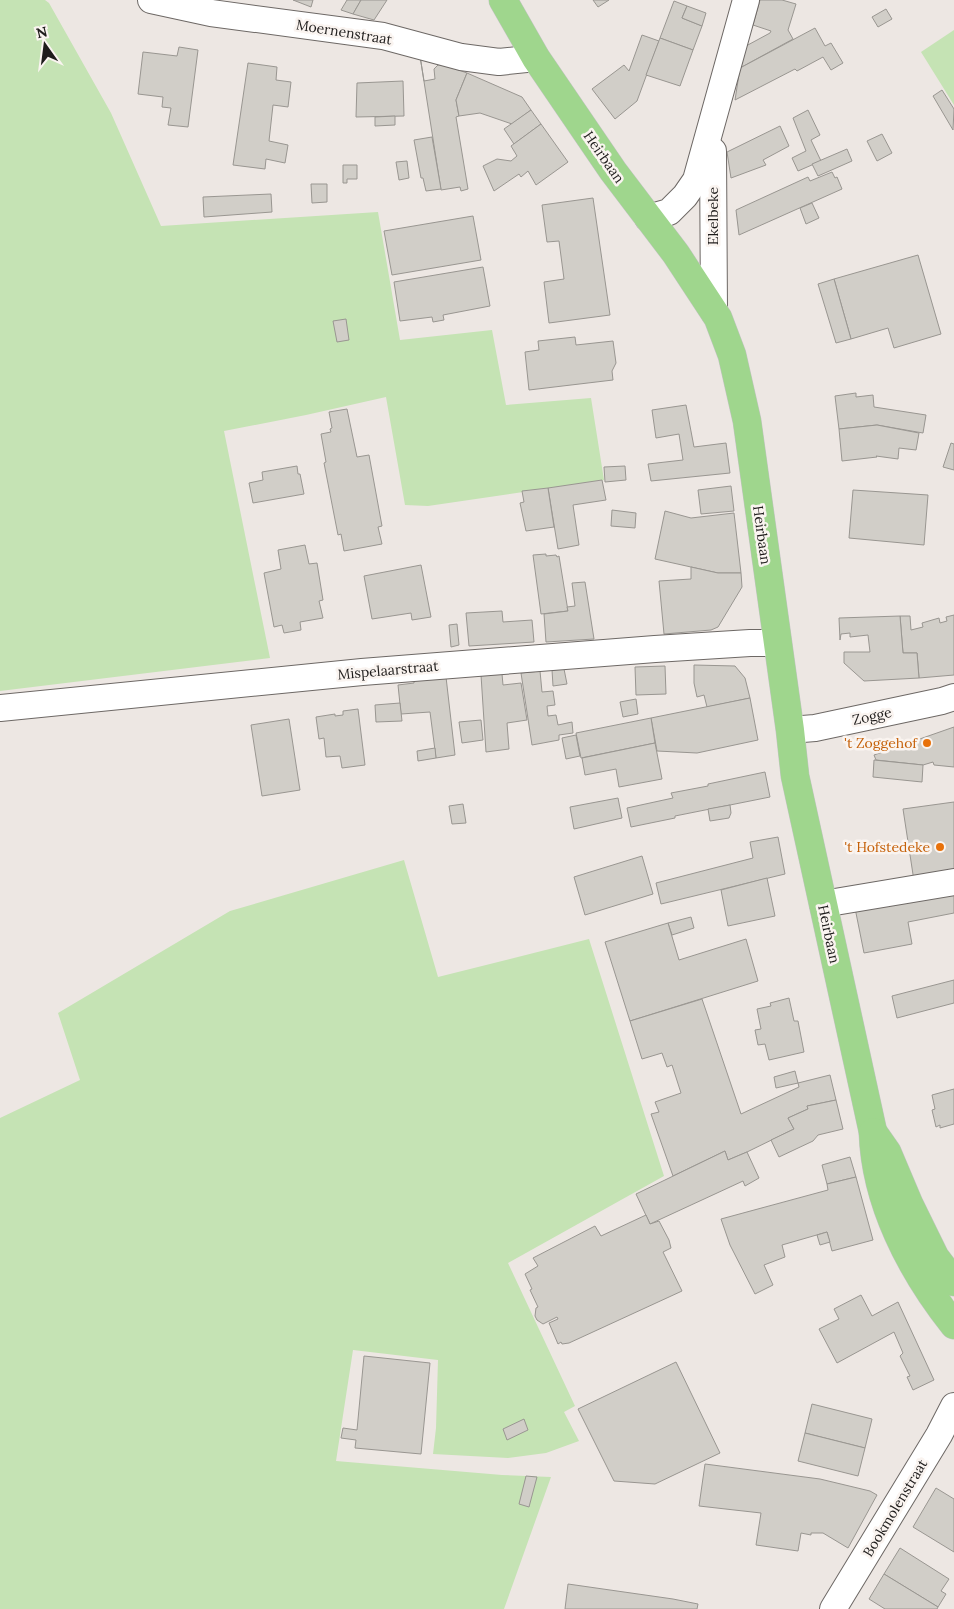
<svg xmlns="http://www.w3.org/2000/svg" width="954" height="1609" font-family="Lora,serif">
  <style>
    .green { fill: #c5e3b4 }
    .building { fill: #d1cec8; stroke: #999691 }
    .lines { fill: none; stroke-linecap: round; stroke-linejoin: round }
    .minor-casing { stroke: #6d6865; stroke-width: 28 }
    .major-casing { stroke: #c4c4c4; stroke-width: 29 }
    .minor { stroke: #fff; stroke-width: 26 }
    .major { stroke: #9fd68d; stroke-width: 28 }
    .food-dot { fill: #e8710a; stroke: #faf4f0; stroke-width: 2 }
    .labels { text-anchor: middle; stroke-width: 5; stroke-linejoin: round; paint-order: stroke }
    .street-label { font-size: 14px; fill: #1e1c1b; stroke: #faf4f0 }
    .food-label { font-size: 14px; fill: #c56008; stroke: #faf4f0; text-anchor: end }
  </style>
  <rect width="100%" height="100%" fill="#ede7e3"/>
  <!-- green -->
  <g class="green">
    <polygon points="0,0 45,0 49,3 111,113 161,226 378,212 400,340 492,330 506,405 591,398 604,480 428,506 405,505 386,397 306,415 224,431 270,658 0,691"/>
    <polygon points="954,30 954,105 921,52"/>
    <polygon points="404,860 438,977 589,939 664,1176 508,1263 575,1406 564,1412 579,1441 546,1453 508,1458 433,1454 436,1428 438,1360 353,1350 336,1461 502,1475 551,1477 504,1609 0,1609 0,1118 80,1080 58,1013 230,911"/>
  </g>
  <!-- building -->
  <g class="building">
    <polygon points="293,0 313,0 311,7"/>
    <polygon points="347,0 361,0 353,14 341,10"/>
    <polygon points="361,0 387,0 374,20 353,14"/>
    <polygon points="593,0 609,0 598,7"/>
    <polygon points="760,0 782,0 796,4 788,30 793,39 740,68 746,46 770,33 771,31 753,25"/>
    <polygon points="674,1 687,6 682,18 702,26 693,50 660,38"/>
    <polygon points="687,6 706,13 702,26 682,18"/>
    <polygon points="886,9 892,19 878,27 872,17"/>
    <polygon points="815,28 825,46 831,43 843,63 831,70 823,57 797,71 795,69 735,100 740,68"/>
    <polygon points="642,35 659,41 637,101 615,119 592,89 624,65 629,71"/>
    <polygon points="660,38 693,50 680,86 646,75"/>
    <polygon points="179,47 198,50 188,127 168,125 171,108 162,107 163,97 138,94 143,52 177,56"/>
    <polygon points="420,56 424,81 435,79 434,69 438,65 442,64 467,73 456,100 459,116 456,117 468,189 461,191 460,187 441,190"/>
    <polygon points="248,63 277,67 276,80 291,82 288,107 273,105 269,141 288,145 285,163 266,159 265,169 233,165"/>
    <polygon points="467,73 522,97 531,110 512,124 480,113 459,116 456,100"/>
    <polygon points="403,81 404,116 356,117 357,83"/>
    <polygon points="942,90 954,109 953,130 933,96"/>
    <polygon points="531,110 541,124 514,144 504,129"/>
    <polygon points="808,110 820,135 811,140 821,161 798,171 792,158 806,151 793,118"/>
    <polygon points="395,116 395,125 375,126 375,117"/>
    <polygon points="541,124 568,162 536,185 528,171 521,177 519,174 494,191 483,166 497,159 511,161 517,156 511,146"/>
    <polygon points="780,126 789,146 763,160 766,165 731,178 727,152"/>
    <polygon points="882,134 892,153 877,161 867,141"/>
    <polygon points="432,137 441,189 426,191 423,178 421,178 414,140"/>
    <polygon points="847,149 852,161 818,176 812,164"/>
    <polygon points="407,161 409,178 399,180 396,162"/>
    <polygon points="343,165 357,165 357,179 347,179 347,183 343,183"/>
    <polygon points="832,172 835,178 837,177 842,189 739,235 736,210 808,177 810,181"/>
    <polygon points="311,184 327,184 327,202 312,203"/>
    <polygon points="271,194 272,212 204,217 203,197"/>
    <polygon points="593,198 610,315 549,323 544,282 564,279 559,241 547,242 542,205"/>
    <polygon points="812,203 819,218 806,224 800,208"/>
    <polygon points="473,216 481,260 392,275 384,231"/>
    <polygon points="918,255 941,334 894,348 888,328 851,339 834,279"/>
    <polygon points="483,267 490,306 443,315 444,320 433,322 432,317 400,321 394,282"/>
    <polygon points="834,279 851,339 836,343 818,284"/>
    <polygon points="346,319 349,340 337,342 333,321"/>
    <polygon points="575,337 576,345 613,341 616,363 612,371 613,380 529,390 525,352 539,350 538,341"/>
    <polygon points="856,393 856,397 873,395 874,407 926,415 923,433 877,425 839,429 835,396"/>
    <polygon points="686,405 694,447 726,443 730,473 651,481 648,464 683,460 679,434 656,438 652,410"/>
    <polygon points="347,409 357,457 369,455 382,526 378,527 382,544 344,551 341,534 338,535 324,463 326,462 321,434 331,432 330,429 332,428 329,412"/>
    <polygon points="877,425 919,433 916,450 899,448 898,459 876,456 877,457 842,461 839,429"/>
    <polygon points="951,443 954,444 954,470 943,467"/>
    <polygon points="297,466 298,474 300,474 304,494 253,503 249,483 263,480 262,472"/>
    <polygon points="625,466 626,480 605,482 604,467"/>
    <polygon points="602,480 606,500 573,505 579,545 558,549 548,488"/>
    <polygon points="731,486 734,511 701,514 698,490"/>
    <polygon points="548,488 554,527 526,531 520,503 524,502 522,491"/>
    <polygon points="853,490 928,495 924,545 849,538"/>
    <polygon points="612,510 636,513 635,528 611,526"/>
    <polygon points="665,511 691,518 734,513 741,573 718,573 655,559"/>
    <polygon points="305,545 309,564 317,563 323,600 319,601 323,618 300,622 301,630 284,633 282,625 274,627 264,573 281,569 278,550"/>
    <polygon points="546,554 546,556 556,555 557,557 559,556 568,611 541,614 533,555"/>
    <polygon points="421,565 431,617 412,620 411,613 372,619 364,576"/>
    <polygon points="691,567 718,573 741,573 742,587 718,627 711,630 664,634 659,581 691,579"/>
    <polygon points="585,582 594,639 546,642 544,614 568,611 567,607 575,606 572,583"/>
    <polygon points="502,611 503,622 532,620 534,642 469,646 466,613"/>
    <polygon points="954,615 954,675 919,678 917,653 903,653 900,616 910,616 911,630 923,627 922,623 939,618 940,623 947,621 946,617"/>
    <polygon points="900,616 903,653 917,653 919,678 864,681 844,663 844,652 870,652 868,635 850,637 850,633 841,634 840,640 839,618"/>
    <polygon points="457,624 459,645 451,647 449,625"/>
    <polygon points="694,665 735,666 745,678 750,698 707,707 704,695 697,697 694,683"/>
    <polygon points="665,666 666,694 636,695 635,667"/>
    <polygon points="564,669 567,684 553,686 552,670"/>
    <polygon points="540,671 542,692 553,691 555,705 547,706 548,716 556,715 558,725 572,722 573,733 559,735 559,740 532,745 521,673"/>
    <polygon points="502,674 503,685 521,683 527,720 507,723 509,749 486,752 481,675"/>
    <polygon points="446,677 455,755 436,758 430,712 401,714 398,685 414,683 414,680"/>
    <polygon points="750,698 758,740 697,753 657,751 651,718"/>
    <polygon points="636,699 638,714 623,717 620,702"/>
    <polygon points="400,703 402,721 376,722 375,705"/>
    <polygon points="358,709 365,765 342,768 340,756 326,757 324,738 319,739 316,717 335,714 335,716 343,715 343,711"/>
    <polygon points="651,718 655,743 581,758 576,733"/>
    <polygon points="289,719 300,790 262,796 251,725"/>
    <polygon points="481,720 483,740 462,743 459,722"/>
    <polygon points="954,727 954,767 934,765 933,762 923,765 876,760 874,755"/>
    <polygon points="576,735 580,756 566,759 562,738"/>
    <polygon points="655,743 662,779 619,787 616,769 585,775 582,758"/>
    <polygon points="435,748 436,758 418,761 417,751"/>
    <polygon points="874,760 923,765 922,782 873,777"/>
    <polygon points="765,772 770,797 675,816 675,818 631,827 627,808 673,798 671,793 708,786 708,784"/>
    <polygon points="618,798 622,818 574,829 570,807"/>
    <polygon points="954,802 954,872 914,881 903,809"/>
    <polygon points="463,804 466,823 452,824 449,806"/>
    <polygon points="730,805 731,813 729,818 710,821 708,809"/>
    <polygon points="778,837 785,874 661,904 656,883 753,858 750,842"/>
    <polygon points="642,856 653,894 585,915 574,877"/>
    <polygon points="767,878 775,916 728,926 721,890"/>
    <polygon points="954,890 954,913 908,922 912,944 864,953 855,908"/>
    <polygon points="691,917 694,928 672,935 668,923"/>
    <polygon points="668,923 679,960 746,939 758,981 630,1021 605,942"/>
    <polygon points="954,980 954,1003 897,1018 892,996"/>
    <polygon points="789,998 794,1021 798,1021 804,1052 769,1060 765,1044 758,1045 755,1030 761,1029 757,1009 771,1006 770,1003"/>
    <polygon points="702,999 741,1114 799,1087 798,1083 830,1075 836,1100 807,1106 808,1109 788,1118 794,1129 747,1152 728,1160 725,1151 673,1176 651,1114 659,1112 655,1102 681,1093 672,1065 667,1067 662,1053 642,1059 630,1021"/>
    <polygon points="795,1071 798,1083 776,1088 774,1077"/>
    <polygon points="954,1089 954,1124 940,1128 940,1125 936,1127 932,1110 935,1109 932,1095"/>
    <polygon points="836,1100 843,1129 818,1135 813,1141 779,1157 771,1140 794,1129 788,1118 808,1109 807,1106"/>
    <polygon points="725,1151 728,1160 747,1152 759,1178 745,1186 743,1181 650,1224 636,1194"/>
    <polygon points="850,1157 856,1177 827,1184 822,1165"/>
    <polygon points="856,1177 873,1240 832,1251 827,1232 782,1245 785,1257 764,1265 773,1285 755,1294 730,1245 721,1219 828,1190 827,1184"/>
    <polygon points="646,1215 650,1224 659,1221 669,1240 671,1248 663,1252 682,1291 569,1343 562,1344 561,1342 558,1344 549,1323 558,1319 557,1317 543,1324 537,1320 535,1316 536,1308 538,1307 530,1290 532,1289 525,1274 538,1266 533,1258 595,1226 601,1236"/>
    <polygon points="827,1232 830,1242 820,1245 817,1235"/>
    <polygon points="861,1295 872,1316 898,1302 934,1380 913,1390 907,1377 910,1376 900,1356 903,1353 894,1332 837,1363 819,1329 839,1319 834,1309"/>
    <polygon points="364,1356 430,1363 421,1454 355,1448 356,1440 341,1438 343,1428 357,1430"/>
    <polygon points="676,1362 720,1453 655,1484 614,1481 578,1409"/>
    <polygon points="812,1404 872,1419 865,1448 805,1433"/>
    <polygon points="524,1419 528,1430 507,1440 503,1429"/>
    <polygon points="805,1433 865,1448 858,1476 798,1461"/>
    <polygon points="705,1464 820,1479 870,1491 877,1495 848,1548 823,1533 811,1533 811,1535 801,1533 798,1551 756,1545 761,1513 699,1506"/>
    <polygon points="526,1476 537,1477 529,1507 519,1504"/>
    <polygon points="936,1488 954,1499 954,1552 913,1527"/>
    <polygon points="900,1548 949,1579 941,1591 946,1594 938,1607 884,1574"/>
    <polygon points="884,1574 938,1607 937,1609 885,1609 869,1599"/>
    <polygon points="568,1584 673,1599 698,1604 697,1609 565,1609"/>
  </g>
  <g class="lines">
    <defs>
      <g id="minor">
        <polyline points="151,0 211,13 383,36 461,57 499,62 536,58"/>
        <polyline points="713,151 714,312"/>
        <polyline points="648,218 669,212 685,196 696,180 746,0"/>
        <polyline points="0,708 362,672 655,649 750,643 777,643"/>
        <polyline points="790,730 815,728 942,701 954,697"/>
        <polyline points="823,904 954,882"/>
        <polyline points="833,1609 939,1435 954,1406"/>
      </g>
      <g id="major">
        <polyline points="503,0 536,58 613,171 676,254 718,318 732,355 747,421 790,730 795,776 873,1132"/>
        <path d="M954,1282L935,1257L909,1204L887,1152L873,1132C875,1202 911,1271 954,1325"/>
      </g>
    </defs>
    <!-- minor casing -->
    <use href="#minor" class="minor-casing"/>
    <!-- major casing -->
    <use href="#major" class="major-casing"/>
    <!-- minor -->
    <use href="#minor" class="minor"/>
    <!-- major -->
    <use href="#major" class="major"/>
  </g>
  <!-- markers -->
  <g class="food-dot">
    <circle cx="927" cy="743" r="5"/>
    <circle cx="940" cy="847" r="5"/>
  </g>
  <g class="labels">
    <!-- street labels -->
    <g class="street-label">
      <text transform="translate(344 32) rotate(9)" y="5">Moernenstraat</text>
      <text transform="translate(604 157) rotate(55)" y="5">Heirbaan</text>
      <text transform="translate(713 216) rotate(-90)" y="5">Ekelbeke</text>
      <text transform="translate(762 535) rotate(82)" y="5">Heirbaan</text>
      <text transform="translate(388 670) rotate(-5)" y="5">Mispelaarstraat</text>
      <text transform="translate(872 716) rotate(-12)" y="5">Zogge</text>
      <text transform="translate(829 934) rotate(78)" y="5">Heirbaan</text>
      <text transform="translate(895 1508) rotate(-59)" y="5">Bookmolenstraat</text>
    </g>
    <!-- food labels -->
    <g class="food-label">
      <text x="917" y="748">'t Zoggehof</text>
      <text x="930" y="852">'t Hofstedeke</text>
    </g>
  </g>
  <!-- north arrow -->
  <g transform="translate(45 45) rotate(346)" stroke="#faf4f0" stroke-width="4" paint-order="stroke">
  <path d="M0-4L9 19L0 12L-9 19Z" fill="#1e1c1b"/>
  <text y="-8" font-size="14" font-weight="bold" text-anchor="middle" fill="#1e1c1b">N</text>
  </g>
</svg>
